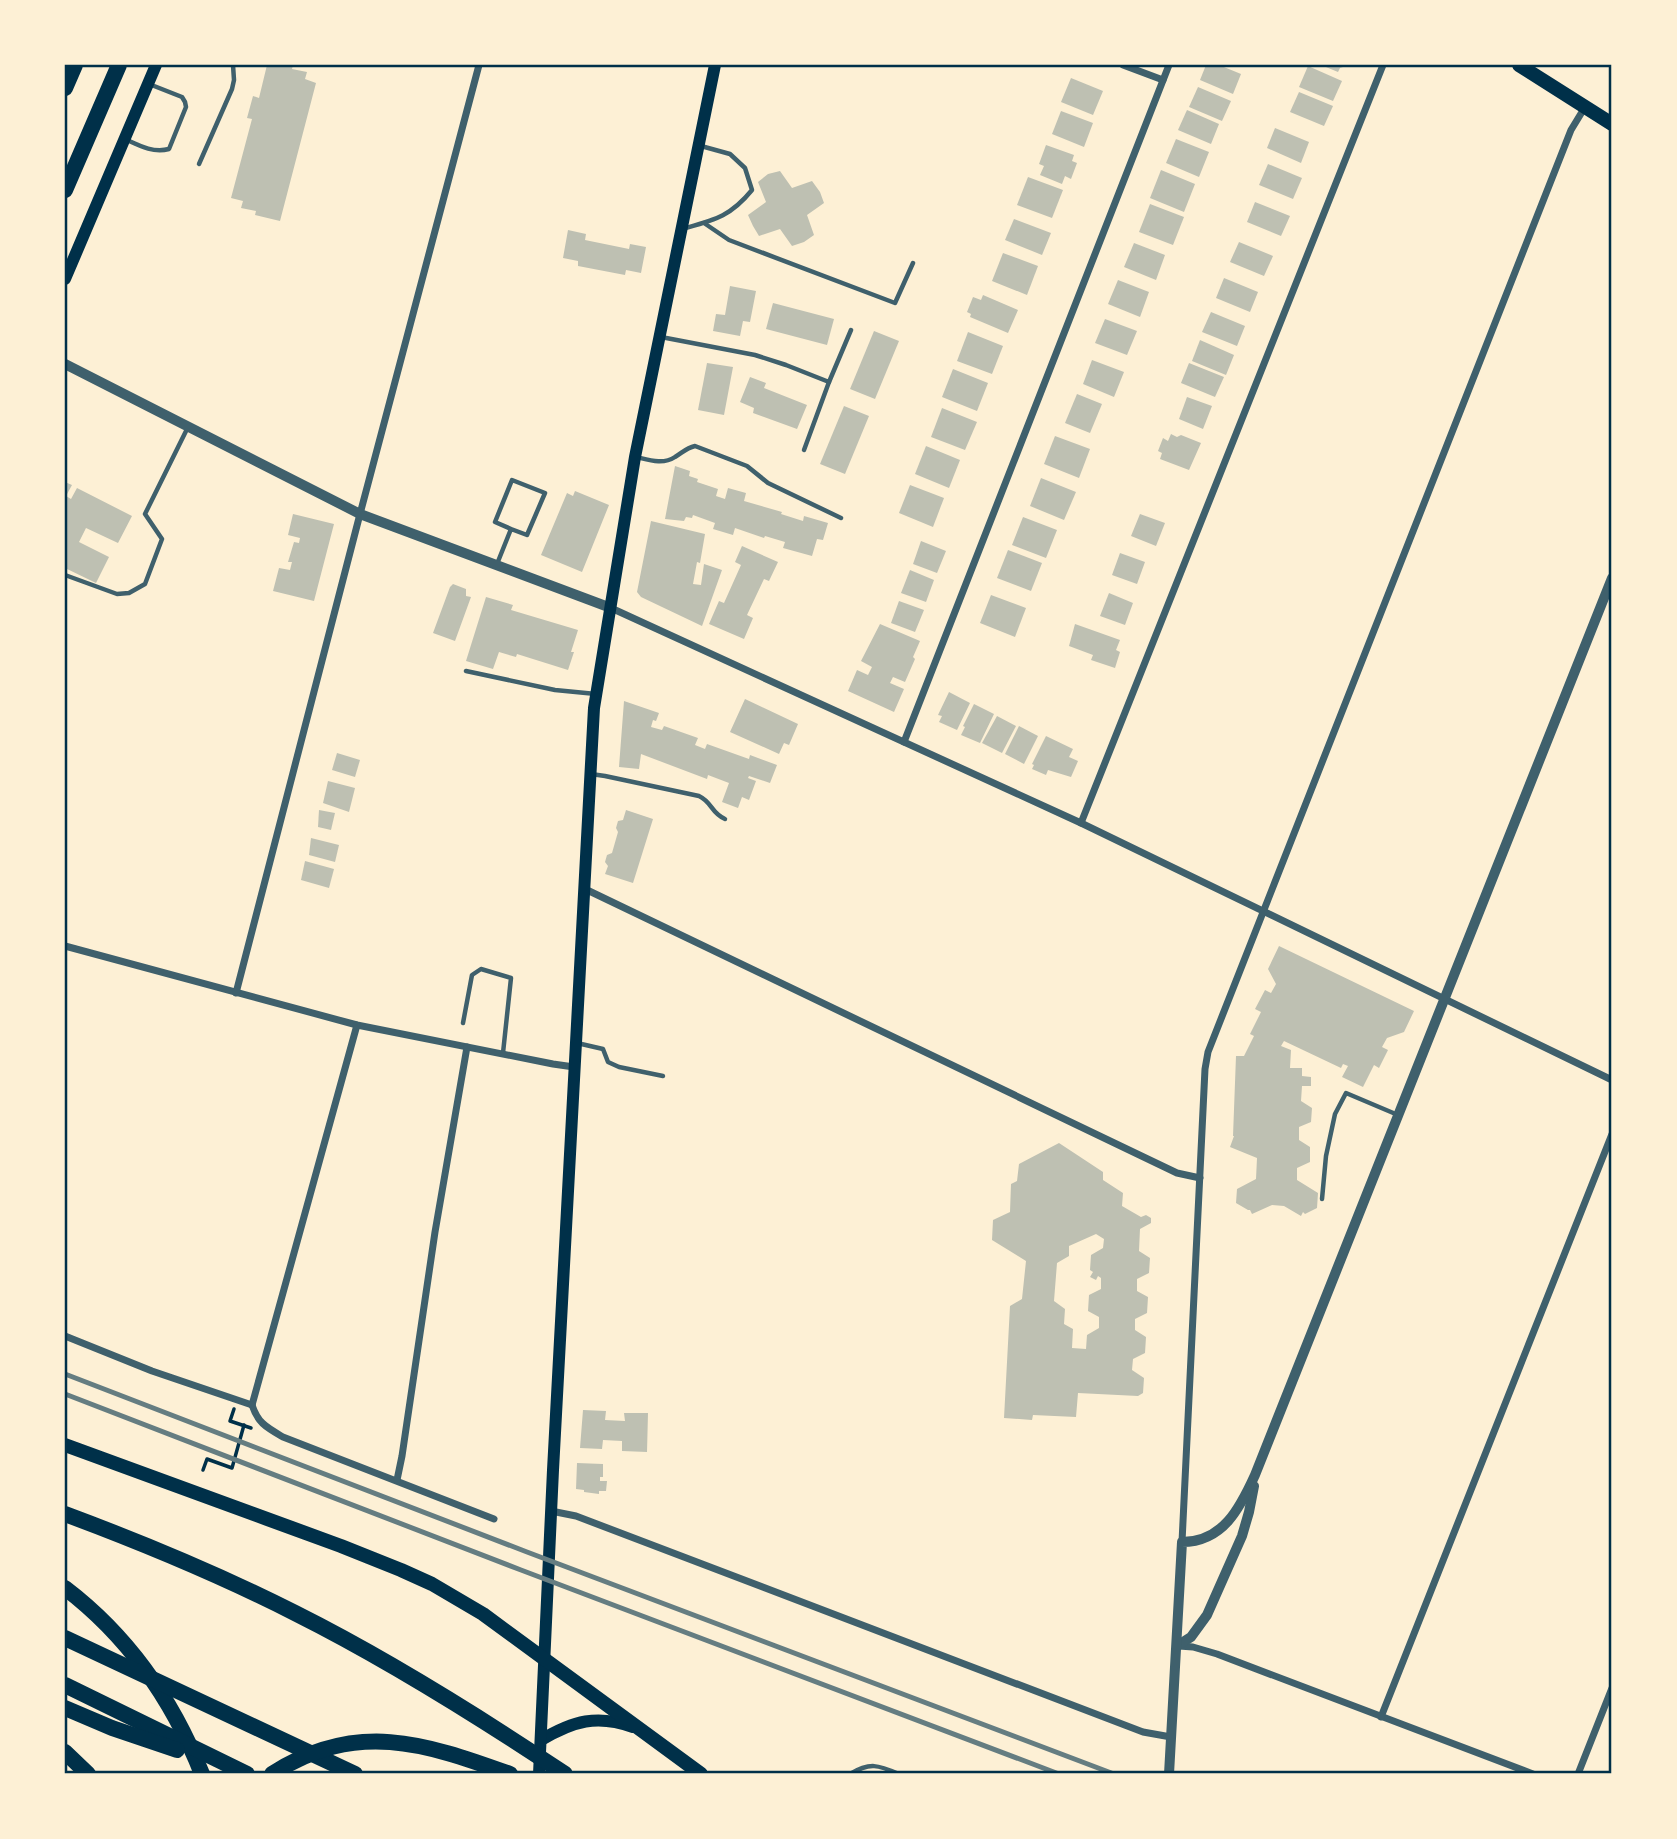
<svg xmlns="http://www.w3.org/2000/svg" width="1677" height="1839" font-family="'Nunito Sans',sans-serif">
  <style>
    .building { fill: #bec0b2; fill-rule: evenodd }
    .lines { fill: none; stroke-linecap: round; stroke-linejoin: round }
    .path { stroke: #003049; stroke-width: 3.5 }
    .service { stroke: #3f606c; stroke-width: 4.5 }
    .minor { stroke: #3f606c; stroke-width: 7 }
    .tertiary { stroke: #3f606c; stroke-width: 10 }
    .secondary { stroke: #003049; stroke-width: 12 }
    .primary { stroke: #003049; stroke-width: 14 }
    .motorway { stroke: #003049; stroke-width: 16 }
    .rail { stroke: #657d81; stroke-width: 5 }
    .neatline { fill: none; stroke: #003049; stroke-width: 2.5 }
  </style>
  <rect width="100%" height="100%" fill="#fdf0d5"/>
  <!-- building -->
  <g class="building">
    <polygon points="267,65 293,65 292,69 307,72 305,79 316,83 280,221 255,215 256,211 241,208 243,201 231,198 252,119 247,118 253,96 259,98"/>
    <polygon points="1206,65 1219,65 1241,74 1233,94 1200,80"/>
    <polygon points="1321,65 1344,65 1343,67 1340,68 1338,72"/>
    <polygon points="1308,66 1342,81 1333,101 1299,87"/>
    <polygon points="1071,78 1103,91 1093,115 1061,102"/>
    <polygon points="1198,87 1231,101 1222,121 1189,107"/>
    <polygon points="1299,92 1333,106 1324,126 1290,112"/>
    <polygon points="1187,110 1219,124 1211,144 1178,130"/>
    <polygon points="1061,111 1093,123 1084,147 1052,134"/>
    <polygon points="1275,128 1309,142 1301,163 1267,148"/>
    <polygon points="1176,139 1209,152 1199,177 1166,163"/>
    <polygon points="1046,145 1074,155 1072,161 1077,163 1071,179 1065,176 1062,184 1040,175 1044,166 1039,164"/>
    <polygon points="1268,164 1302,178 1293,199 1259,185"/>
    <polygon points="1161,170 1195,184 1184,212 1150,198"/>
    <polygon points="780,171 792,188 812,181 820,192 824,203 807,215 814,235 804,242 792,246 780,229 759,236 753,226 748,215 766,202 758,182 768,174"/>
    <polygon points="1028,177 1063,190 1052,218 1017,205"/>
    <polygon points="1255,202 1290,216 1281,236 1247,222"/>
    <polygon points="1150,204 1184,217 1173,245 1139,232"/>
    <polygon points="1014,219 1051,233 1042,255 1005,240"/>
    <polygon points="568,230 586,234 585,240 629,249 630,244 646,247 641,273 626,270 625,275 578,266 578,261 563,258"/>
    <polygon points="1239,242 1273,256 1264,276 1230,262"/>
    <polygon points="1134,243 1165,255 1156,280 1124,267"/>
    <polygon points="1003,253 1038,266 1027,295 992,281"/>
    <polygon points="1224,278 1258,292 1250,312 1216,298"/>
    <polygon points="1118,280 1149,292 1140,317 1108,304"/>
    <polygon points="730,286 756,291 750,322 743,321 740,336 713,331 716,314 725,315"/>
    <polygon points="983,295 1018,310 1008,333 970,317 971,314 967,312 973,297 981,300"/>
    <polygon points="773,303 834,319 827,345 766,329"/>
    <polygon points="1211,312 1245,326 1237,346 1202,332"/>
    <polygon points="1105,319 1137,331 1127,355 1095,343"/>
    <polygon points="874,331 899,341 875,399 850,389"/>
    <polygon points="968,332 1003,346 992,374 957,361"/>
    <polygon points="1200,340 1234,355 1226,375 1192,361"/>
    <polygon points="1092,360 1124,372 1114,397 1083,384"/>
    <polygon points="707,363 733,367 724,415 698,410"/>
    <polygon points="1189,363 1224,377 1215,397 1181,383"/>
    <polygon points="953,369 988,383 977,411 942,397"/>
    <polygon points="750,377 766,383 764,388 807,405 797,429 753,413 754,408 740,402"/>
    <polygon points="1077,394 1102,404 1090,433 1065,423"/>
    <polygon points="1187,397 1212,406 1203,429 1179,419"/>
    <polygon points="844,406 869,416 845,474 820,464"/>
    <polygon points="942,408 977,422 965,450 931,437"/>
    <polygon points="1171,434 1177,437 1181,435 1201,443 1189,470 1160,459 1162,453 1158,451 1163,438 1168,441"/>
    <polygon points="1055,436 1090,449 1079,478 1044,464"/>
    <polygon points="926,446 960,460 949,488 915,474"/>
    <polygon points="675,466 690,471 689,476 698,479 697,482 718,489 716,496 725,499 728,488 746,493 744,501 782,512 781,514 803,521 804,516 828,523 823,540 817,539 812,556 783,548 785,542 765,536 764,538 735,528 733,535 713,529 715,523 693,515 692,518 686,517 684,521 665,519"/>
    <polygon points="1041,478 1076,492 1064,520 1030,506"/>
    <polygon points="65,482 72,485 66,496 71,499 77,488 132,516 118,543 86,528 79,542 109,557 96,583 65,568"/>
    <polygon points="910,485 944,498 933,527 899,513"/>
    <polygon points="575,491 609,505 582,572 541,555 567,493 573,496"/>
    <polygon points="293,514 334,524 314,601 273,591 279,568 290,570 292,562 288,562 294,542 299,543 300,538 288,535"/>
    <polygon points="1140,514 1165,523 1156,546 1131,536"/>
    <polygon points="1023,517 1057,530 1046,558 1012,545"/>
    <polygon points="651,521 705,534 700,563 697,562 693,584 701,585 704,564 722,570 702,626 641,597 637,592"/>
    <polygon points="921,541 946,551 937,573 913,564"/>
    <polygon points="742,546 778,562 769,581 764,579 747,615 753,618 744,639 709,624 719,601 724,603 741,565 735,562"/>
    <polygon points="1008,550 1042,563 1031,591 997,578"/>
    <polygon points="1120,553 1145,562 1137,584 1112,575"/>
    <polygon points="910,570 934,580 926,602 901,593"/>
    <polygon points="453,584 466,589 466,596 471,597 455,641 433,633 450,587"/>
    <polygon points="1109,593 1133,603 1125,625 1100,616"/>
    <polygon points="991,595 1026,608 1015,637 980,623"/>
    <polygon points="486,597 513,605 511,610 578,630 571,652 574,652 568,670 517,654 516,657 499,652 493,669 466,661"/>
    <polygon points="899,601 924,610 915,632 891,623"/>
    <polygon points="880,624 920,641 913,657 915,659 905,682 893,677 890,683 904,689 894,712 848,691 857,670 868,675 872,667 861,661"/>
    <polygon points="1075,624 1120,640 1116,650 1120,652 1115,668 1091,660 1093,655 1069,646"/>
    <polygon points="949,692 970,703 957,730 939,722 942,716 938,715"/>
    <polygon points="745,699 798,724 789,745 784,743 779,754 730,732"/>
    <polygon points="624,701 659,713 656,721 653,720 651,727 662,730 664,726 698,738 695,745 705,749 707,744 749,759 750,755 777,765 770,783 749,776 748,778 756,781 749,800 742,797 738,808 722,802 729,783 708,775 707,779 641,754 639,769 619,767"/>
    <polygon points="974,704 994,714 980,743 961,735 965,727 963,726"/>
    <polygon points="997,716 1016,726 1002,753 982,743"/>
    <polygon points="1019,726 1038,736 1024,764 1005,754"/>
    <polygon points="1046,736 1073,749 1069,757 1078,761 1071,777 1048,770 1046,775 1032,769 1034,765 1032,764"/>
    <polygon points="337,753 360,760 355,777 332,770"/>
    <polygon points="328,781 355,788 349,812 323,803"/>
    <polygon points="319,810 335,813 331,830 318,827"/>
    <polygon points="626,810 653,819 633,883 605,874 608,866 605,862 607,855 612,853 618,832 616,828 618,821 623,820"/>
    <polygon points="311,838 339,845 335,862 309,855"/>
    <polygon points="305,861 334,869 329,888 301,880"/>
    <polygon points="1279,946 1414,1011 1404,1032 1387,1038 1382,1047 1388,1050 1379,1068 1374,1065 1363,1087 1342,1077 1348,1066 1343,1064 1341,1068 1284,1041 1281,1046 1291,1050 1290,1068 1302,1068 1302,1076 1311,1077 1311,1086 1302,1086 1301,1101 1312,1108 1311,1122 1299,1127 1299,1140 1310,1147 1310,1162 1297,1168 1297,1180 1318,1193 1317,1208 1305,1214 1303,1212 1301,1216 1284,1206 1272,1205 1252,1214 1250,1210 1248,1210 1236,1203 1237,1189 1256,1179 1257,1158 1230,1147 1234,1136 1233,1136 1236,1056 1244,1056 1254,1036 1250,1034 1261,1012 1255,1009 1265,990 1271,993 1276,984 1268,969"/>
    <path d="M1059,1143L1103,1172V1180L1123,1193L1122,1206L1141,1217L1146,1215L1151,1218V1223L1140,1229L1139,1251L1150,1258L1149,1273L1137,1279V1291L1148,1297L1147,1313L1135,1319V1330L1146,1337L1145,1353L1133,1359L1132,1370L1144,1378L1143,1393L1138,1396L1078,1393L1076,1417L1033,1415L1032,1420L1004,1418L1010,1306L1022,1299L1026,1261L992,1240L993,1220L1010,1212L1011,1184L1017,1181L1019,1164ZM1096,1234L1104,1239L1103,1248L1091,1255L1090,1270L1093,1272L1090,1277L1096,1280L1098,1276L1101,1278V1289L1089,1295L1088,1311L1099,1317V1328L1087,1335L1086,1349L1072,1348L1073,1329L1064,1324L1065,1309L1054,1301L1057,1263L1069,1256V1246Z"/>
    <polygon points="583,1410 606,1411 605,1420 625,1421 624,1413 648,1413 647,1452 622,1451 622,1441 603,1440 602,1449 580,1448"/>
    <polygon points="577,1463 603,1464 603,1477 600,1477 600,1481 607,1481 606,1491 599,1491 599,1494 584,1492 584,1490 576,1489"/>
  </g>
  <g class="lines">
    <!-- path -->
    <g class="path">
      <polyline points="234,1409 230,1421 251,1428"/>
      <polyline points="203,1470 207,1459 232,1468 244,1425"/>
    </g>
    <!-- service -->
    <g class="service">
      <path d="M125,139C140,146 153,153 169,149L186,107L185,102L182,97L149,84"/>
      <polyline points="199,164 232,89 234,80 233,65"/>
      <polyline points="704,223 729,240 895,303 913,263"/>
      <path d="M682,229C714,220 730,217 752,190L745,168L730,154L701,146"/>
      <polyline points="661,337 755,355 786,365 829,382 851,330"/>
      <polyline points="804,450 829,382"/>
      <path d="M636,457C649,460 663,465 675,457C682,453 686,448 695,446L747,466L768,483L841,518"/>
      <polyline points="497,564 511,529 527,535 545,493 512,480 495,522 511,529"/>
      <polyline points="65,575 117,594 129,593 145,584 162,539 145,514 188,427"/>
      <polyline points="466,671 555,690 596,694"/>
      <path d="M591,774L605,776L699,796C712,802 711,813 725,819"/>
      <polyline points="463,1023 472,975 481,969 511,978 503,1053"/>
      <polyline points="577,1043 603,1049 608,1062 619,1067 663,1076"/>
      <polyline points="1322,1199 1326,1156 1335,1114 1346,1093 1398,1115"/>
      <path d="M850,1774C870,1762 878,1765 899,1774"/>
    </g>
    <!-- minor -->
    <g class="minor">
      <polyline points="1123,65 1163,80"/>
      <polyline points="611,608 1081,823 1612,1080"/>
      <polyline points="904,742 1169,65"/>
      <polyline points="1081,823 1383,65"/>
      <polyline points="585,889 1177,1173 1200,1178"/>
      <polyline points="65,946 357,1025 553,1064 574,1067"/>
      <polyline points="236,993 360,514 479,65"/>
      <polyline points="65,1336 152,1371 252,1405"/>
      <polyline points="252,1405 357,1025"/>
      <path d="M252,1405C258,1423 266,1427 283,1437L494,1519"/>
      <polyline points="397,1480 402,1456 435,1232 467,1047"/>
      <polyline points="551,1511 576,1516 1143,1732 1171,1737"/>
      <polyline points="1182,1542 1205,1069 1208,1052 1571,130 1585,107"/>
      <polyline points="1179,1646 1193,1647 1217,1654 1533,1774"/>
      <polyline points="1381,1717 1612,1134"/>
      <polyline points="1578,1774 1612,1688"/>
    </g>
    <!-- tertiary -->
    <g class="tertiary">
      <polyline points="65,364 360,514 611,608"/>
      <polyline points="1177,1646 1191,1637 1207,1615 1242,1536 1249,1512 1254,1486"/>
      <path d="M1169,1774L1182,1542C1223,1542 1240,1508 1255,1475L1612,578"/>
    </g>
    <!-- secondary -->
    <g class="secondary">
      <polyline points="65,279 156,65"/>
      <path d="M541,1740C573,1721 597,1714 633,1727"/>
      <polyline points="539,1774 553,1470 594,708 635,457 715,65"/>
    </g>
    <!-- primary -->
    <g class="primary">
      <polyline points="1519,65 1612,124"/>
      <polyline points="65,1445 341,1546 401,1570 432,1584 483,1614 701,1774"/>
    </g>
    <!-- motorway -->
    <g class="motorway">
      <polyline points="65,88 75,65"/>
      <polyline points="65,190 119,65"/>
      <path d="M65,1514C143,1543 220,1575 295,1613C389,1660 478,1716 565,1774"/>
      <path d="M65,1588C128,1636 173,1701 202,1774"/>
      <polyline points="65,1638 355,1774"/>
      <polyline points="65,1685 247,1774"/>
      <polyline points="65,1708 112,1728 177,1750"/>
      <polyline points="65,1752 88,1774"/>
      <path d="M272,1774C356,1720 424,1743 510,1774"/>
    </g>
    <!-- rail -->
    <g class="rail">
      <polyline points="65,1374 527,1552 1114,1774"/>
      <polyline points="65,1394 521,1570 1059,1774"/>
    </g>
  </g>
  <!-- border -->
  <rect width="1677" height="1839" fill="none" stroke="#fdf0d5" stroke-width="133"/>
  <rect x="66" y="66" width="1544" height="1706" class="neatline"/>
</svg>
